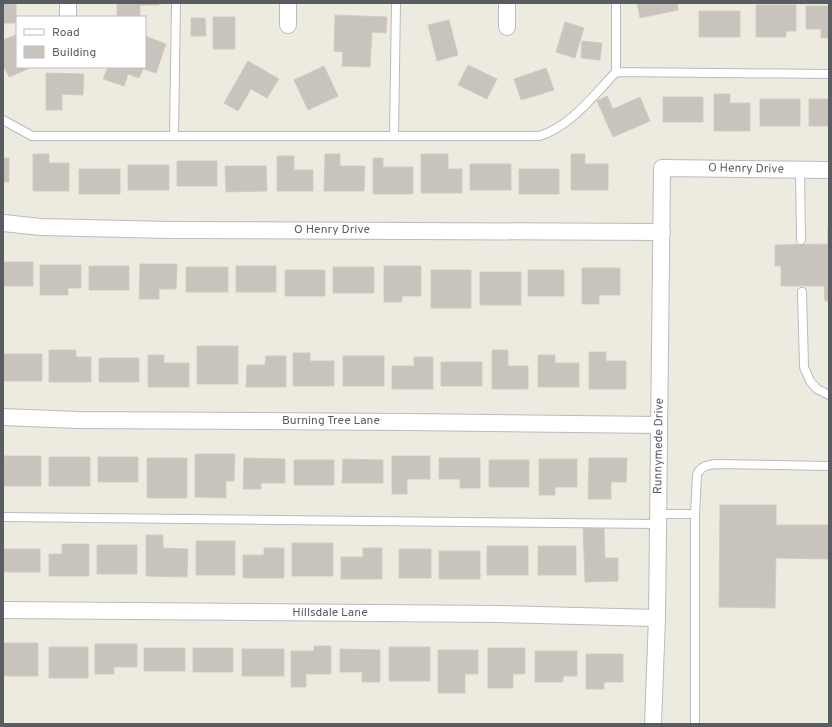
<svg xmlns="http://www.w3.org/2000/svg" width="832" height="727" font-family="Overpass,sans-serif">
<style>
.building{fill:#c8c4bd;stroke:#d2ccbe}
.lines{fill:none;stroke-linecap:round;stroke-linejoin:round}
.service-casing{stroke:#b8bbc0;stroke-width:10}
.minor-casing{stroke:#b8bbc0;stroke-width:18}
.service{stroke:#fff;stroke-width:8}
.minor{stroke:#fff;stroke-width:16}
.labels{text-anchor:middle;dominant-baseline:central;stroke-width:3;stroke-linejoin:round;paint-order:stroke}
.street-label{font-size:12px;fill:#595d62;stroke:#fff}
</style>
<rect width="100%" height="100%" fill="#edebe0"/>
<!-- building -->
<path class="building" d="M3 3H16V23H3Z
M117 3H159V5H140V17H117Z
M637 3H677L678 10 640 18Z
M756 5H796V31H786V37H756Z
M806 6H829V38H821V29H806Z
M699 11H740V37H699Z
M335 15 387 17 386 33 372 32 370 67 342 66 343 52 334 51Z
M213 17H235V49H213Z
M191 18H205L206 36H191Z
M449 20 458 55 437 61 428 25Z
M565 22 584 28 575 58 556 52Z
M16 35 17 38V67L30 68 9 77 3 65V40Z
M145 36 166 44 156 73 143 69 139 78 128 74 124 86 103 79 108 67H145Z
M582 41 602 43 600 60 581 58Z
M248 61 279 79 267 98 251 89 238 111 224 103Z
M468 65 497 79 487 99 458 85Z
M324 66 338 96 308 110 294 80Z
M546 68 554 90 521 100 514 79Z
M46 73 84 74 83 95 62 94V110H46Z
M714 94H730V103H750V131H714Z
M607 96 613 109 640 97 650 121 613 137 597 101Z
M663 97H703V122H663Z
M760 99H800V126H760Z
M809 99H829V126H809Z
M33 154H49V163H69V191H33Z
M325 154H340V166H365L364 191H324Z
M421 154H448V169H462V193H421Z
M571 154H585V164H608V190H571Z
M277 156H294V170H313V191H277Z
M3 158H9V182H3Z
M373 158H383V167H413V194H373Z
M177 161H217V186H177Z
M470 164H511V190H470Z
M128 165H169V190H128Z
M225 166H266L267 191 226 192Z
M79 169H120V194H79Z
M519 169H559V194H519Z
M828 229H829V301H825L824 286H781V266H775V245L828 244Z
M3 262H33V286H3Z
M140 264H177L176 289H159V299H139Z
M40 265H81V288H68V295H40Z
M89 266H129V290H89Z
M236 266H276V292H236Z
M384 266H421V296H402V302H384Z
M186 267H228V292H186Z
M333 267H374V293H333Z
M582 268H620V295H599V304H582Z
M285 270H325V296H285Z
M431 270H471V308H431Z
M528 270H564V296H528Z
M480 272H521V305H480Z
M197 346H238V384H197Z
M49 350H76V357H91V382H49Z
M492 350H508V366H528V389H492Z
M589 352H606V361H626V389H589Z
M293 353H310V361H334V386H293Z
M3 354H42V381H3Z
M148 355H164V363H189V387H148Z
M538 355H555V363H579V387H538Z
M266 356H286V387H246L247 365H265Z
M343 356H384V386H343Z
M414 357H433V389H392V366H414Z
M99 358H139V382H99Z
M441 362H482V386H441Z
M195 454H235L234 481H226V498L195 497Z
M3 456H41V486H3Z
M392 456H430V479H407V494H392Z
M49 457H90V486H49Z
M98 457H138V482H98Z
M147 458H187V498H147Z
M244 458 285 459V483H261V489H243Z
M439 458H480V488H460V479H439Z
M589 458H627L626 482H611V499H588Z
M343 459 383 460V483H342Z
M539 459H577V487H555V495H539Z
M294 460H334V485H294Z
M489 460H529V487H489Z
M720 505H776V525H829V559L776 558 775 608 719 607Z
M604 526 605 558H618V581L585 582 583 527Z
M146 535H163V548L188 549 187 577 146 576Z
M196 541H235V575H196Z
M292 543H333V576H292Z
M62 544H89V576H49V554H62Z
M97 545H137V574H97Z
M487 546H528V575H487Z
M538 546H576V575H538Z
M264 548H284V578H243V555H264Z
M363 548H382V579H341V557H363Z
M3 549H40V572H3Z
M399 549H431V578H399Z
M439 551H480V579H439Z
M3 643H38V676H3Z
M95 644H137V667H114V674H95Z
M314 646H331V674H306V687H291V651H314Z
M49 647H88V678H49Z
M389 647H430V681H389Z
M144 648H185V671H144Z
M193 648H233V672H193Z
M488 648H525V674H513V688H488Z
M242 649H284V676H242Z
M340 649 380 650V682H362V672H340Z
M438 650H478V674H465V693H438Z
M535 651H577V676H563V682H535Z
M586 654H623V682H604V689H586Z"/>
<g class="lines">
<defs>
<path id="service" d="M616 72 829 74
M3 120 32 136H539C569 128 595 94 616 72V3
M174 135 176 3
M394 136 396 3
M800 170 801 240
M802 292 804 367 810 381 817 389 829 395
M658 514H695
M3 517 658 524
M695 724V514L697 475C700 466 708 465 716 464L829 466"/>
<path id="minor" d="M68 17V3
M288 25V3
M507 27V3
M3 223 41 227 170 230 662 232
M3 417 77 420 408 422 659 425
M3 610 498 614 657 618
M653 724 657 618 662 168 829 170"/>
</defs>
<!-- service casing -->
<use href="#service" class="service-casing"/>
<!-- minor casing -->
<use href="#minor" class="minor-casing"/>
<!-- service -->
<use href="#service" class="service"/>
<!-- minor -->
<use href="#minor" class="minor"/>
</g>
<g class="labels">
<!-- street labels -->
<g class="street-label">
<text transform="translate(746 169) rotate(1)">O Henry Drive</text>
<text x="332" y="230">O Henry Drive</text>
<text x="331" y="421">Burning Tree Lane</text>
<text transform="translate(659 446) rotate(-89)">Runnymede Drive</text>
<text x="330" y="613">Hillsdale Lane</text>
</g>
</g>
<!-- border -->
<rect width="832" height="727" fill="none" stroke="#595d62" stroke-width="8"/>
<!-- legend -->
<rect x="16" y="16" width="130" height="52" fill="#ffffff" stroke="#bdbec0"/>
<rect x="24" y="29" width="20" height="6" fill="#ffffff" stroke="#bdbec0"/>
<text x="52" y="36" font-size="12" fill="#595d62">Road</text>
<rect x="24" y="46" width="20" height="12" fill="#c8c4bd" stroke="#bdbec0"/>
<text x="52" y="56" font-size="12" fill="#595d62">Building</text>
</svg>
